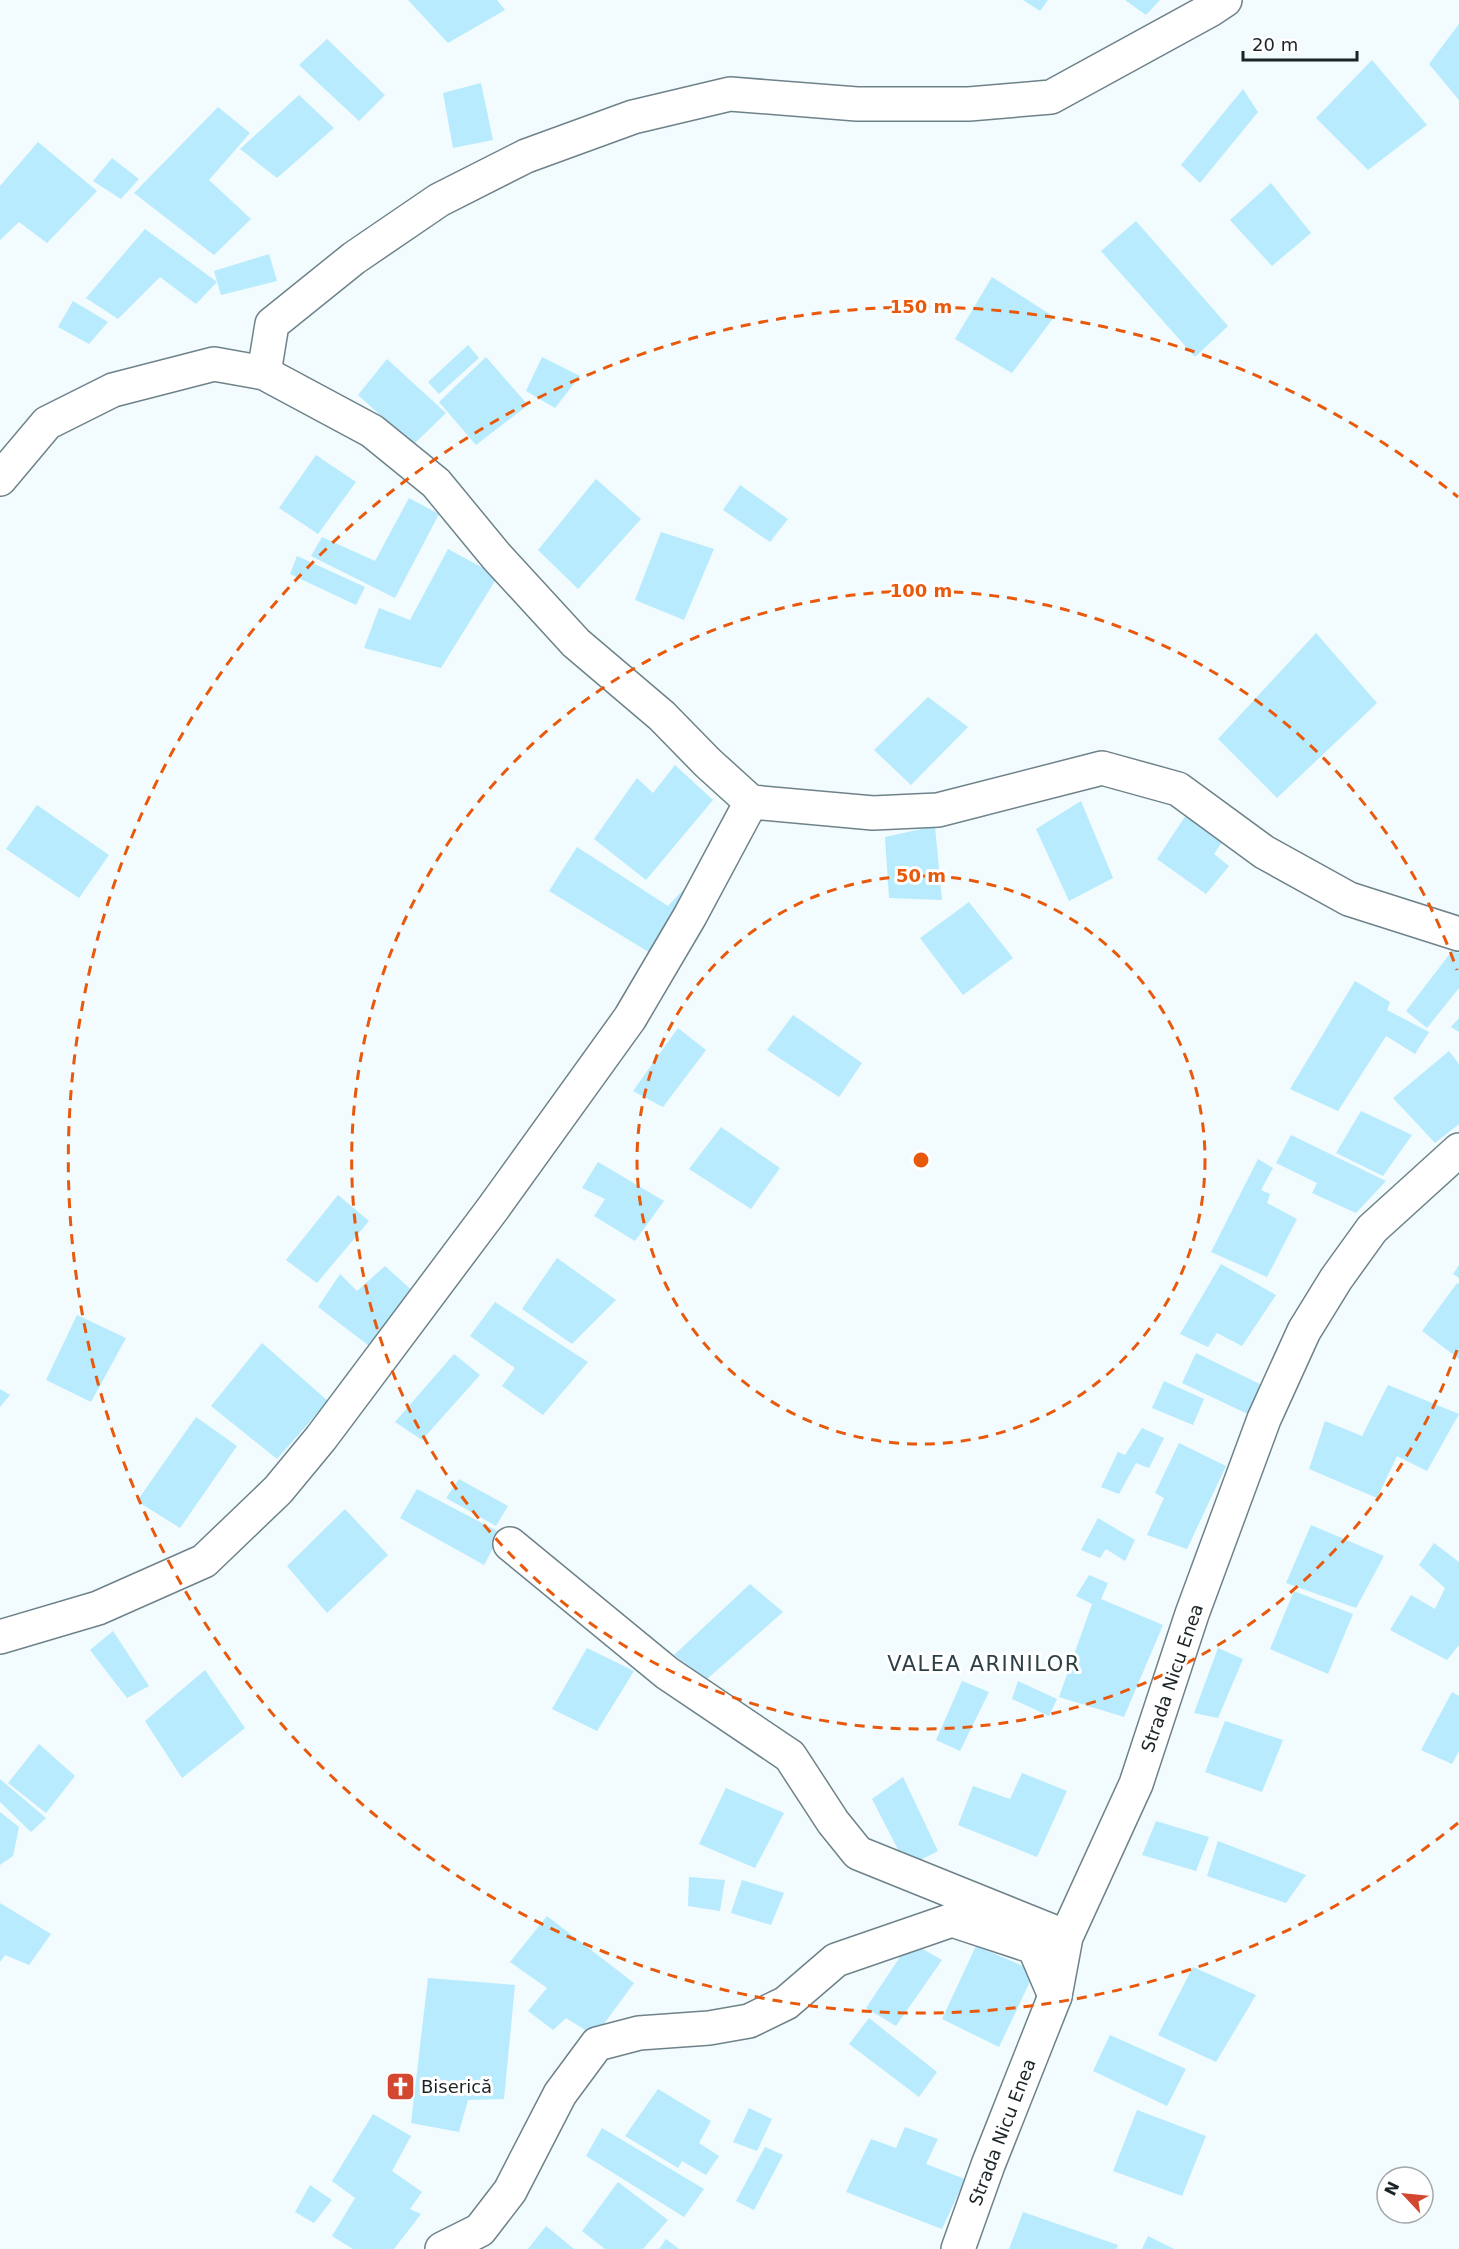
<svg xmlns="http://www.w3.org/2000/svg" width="1459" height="2249" font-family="'DejaVu Sans',sans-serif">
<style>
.building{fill:#b8ebfd}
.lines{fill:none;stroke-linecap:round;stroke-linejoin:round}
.minor-casing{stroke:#6e8289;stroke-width:36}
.tertiary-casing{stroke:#6e8289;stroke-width:36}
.minor{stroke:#fff;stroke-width:33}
.tertiary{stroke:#fff;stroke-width:33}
.ring{fill:none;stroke:#e8590c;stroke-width:3;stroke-dasharray:10 8}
.labels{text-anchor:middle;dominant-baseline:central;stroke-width:6;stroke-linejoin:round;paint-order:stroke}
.street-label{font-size:18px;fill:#1a2326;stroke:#fff}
.poi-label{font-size:18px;fill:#1a2326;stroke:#fff;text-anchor:start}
.quarter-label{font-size:21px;letter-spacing:1.5px;fill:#2d4046;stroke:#fff}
.centre{fill:#e8590c;stroke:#fff;stroke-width:3}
.ring-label{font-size:18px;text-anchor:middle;font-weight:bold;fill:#e8590c;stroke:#fff;stroke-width:6;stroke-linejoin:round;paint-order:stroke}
</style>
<rect width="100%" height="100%" fill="#f2fbfe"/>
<!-- building -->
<path class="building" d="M408 0H497L505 10 448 43Z
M1023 0H1048L1040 11Z
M1125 0H1160L1146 15Z
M1459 24V100L1429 64Z
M327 39 385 95 359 121 299 65Z
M1372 60 1427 125 1368 170 1316 118Z
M481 83 493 140 453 148 443 93Z
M1243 89 1258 112 1200 183 1181 165Z
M299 95 334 128 277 178 240 149Z
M218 107 250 133 209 180 251 219 214 255 134 193Z
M38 142 97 191 47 243 19 222 0 240V186Z
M112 158 139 179 121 199 93 181Z
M1271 183 1311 233 1272 266 1230 220Z
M1136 221 1228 326 1195 357 1101 251Z
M145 229 217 282 196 304 160 277 118 319 86 298Z
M269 254 277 281 221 295 214 271Z
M992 277 1054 317 1012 373 955 339Z
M73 301 108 322 89 344 58 327Z
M468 345 479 358 439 394 428 382Z
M486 357 528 405 476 445 439 402Z
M542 357 580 376 555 408 526 391Z
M387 359 446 413 413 445 358 395Z
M316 455 356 482 318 534 279 508Z
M596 479 641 519 578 589 538 550Z
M740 485 788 519 770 542 723 510Z
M409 498 439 514 395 598 311 556 322 537 375 561Z
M661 532 714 549 684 620 635 600Z
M448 549 498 576 441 668 364 648 379 608 410 620Z
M297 556 365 587 356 605 290 574Z
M1316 633 1377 703 1277 798 1218 739Z
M928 697 968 727 911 785 874 750Z
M675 765 713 800 646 880 594 839 637 778 653 793Z
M1081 801 1113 878 1069 901 1036 829Z
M37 805 109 855 79 898 6 849Z
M1188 812 1224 839 1214 854 1229 866 1206 894 1157 859Z
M935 826 942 900 889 898 885 837Z
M577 847 668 906 684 889 694 897 655 956 549 891Z
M969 902 1013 958 963 995 920 938Z
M1452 951 1459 953V988L1427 1028 1406 1011Z
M1355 981 1390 1002 1387 1010 1429 1032 1415 1054 1386 1036 1338 1111 1290 1089Z
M793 1015 862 1063 839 1097 767 1050Z
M1459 1018V1032L1451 1027Z
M678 1028 706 1050 663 1107 633 1091Z
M1449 1051 1459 1064V1124L1435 1143 1393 1098Z
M1361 1111 1412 1135 1383 1176 1336 1153Z
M721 1127 780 1168 751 1209 689 1169Z
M1291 1135 1386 1181 1356 1213 1312 1193 1317 1183 1276 1163Z
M1258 1159 1273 1168 1261 1190 1270 1194 1267 1203 1297 1219 1267 1277 1211 1252Z
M598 1162 664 1201 635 1241 594 1216 605 1199 582 1188Z
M338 1195 369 1221 317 1283 286 1260Z
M557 1258 616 1300 572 1344 522 1309Z
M1221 1264 1276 1295 1242 1346 1217 1333 1208 1347 1180 1334Z
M1459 1265V1278L1453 1274Z
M385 1266 416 1294 372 1348 318 1307 340 1274 357 1291Z
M1457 1283 1459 1284V1359L1422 1331Z
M495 1302 588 1362 543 1415 502 1386 515 1368 470 1336Z
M77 1315 126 1338 91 1402 46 1380Z
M262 1343 328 1401 277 1459 211 1406Z
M1196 1353 1266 1387 1252 1416 1182 1383Z
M454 1354 480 1375 422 1440 395 1422Z
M1164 1381 1204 1399 1193 1425 1152 1408Z
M1388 1385 1459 1414 1427 1471 1397 1456 1377 1498 1309 1469 1325 1421 1362 1436Z
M0 1389 10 1395 0 1407Z
M196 1417 237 1446 180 1528 137 1501Z
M1142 1428 1164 1438 1149 1468 1136 1463 1119 1494 1101 1487 1118 1452 1125 1455Z
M1179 1443 1226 1466 1187 1549 1147 1535 1164 1498 1155 1493Z
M459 1479 508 1506 496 1526 446 1498Z
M417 1489 501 1533 484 1565 400 1518Z
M345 1509 388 1555 327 1613 287 1566Z
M1098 1518 1135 1540 1125 1561 1106 1549 1100 1558 1081 1550Z
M1311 1525 1384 1556 1356 1608 1286 1583Z
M1434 1543 1459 1562V1645L1447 1660 1390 1630 1411 1595 1435 1609 1445 1588 1419 1565Z
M1089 1575 1108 1583 1101 1599 1163 1625 1124 1717 1059 1697 1092 1604 1076 1596Z
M750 1584 783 1612 707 1679 674 1655Z
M1294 1591 1353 1614 1328 1674 1270 1649Z
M113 1631 149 1686 127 1698 90 1650Z
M587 1648 634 1671 597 1731 552 1709Z
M1218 1648 1243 1659 1218 1718 1194 1713Z
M205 1670 245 1728 182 1778 145 1721Z
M962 1681 989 1692 960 1751 936 1740Z
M1018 1681 1057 1699 1049 1716 1012 1699Z
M1452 1692 1459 1696V1751L1452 1764 1421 1750Z
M1225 1721 1283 1740 1262 1792 1205 1772Z
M39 1744 75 1776 46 1813 8 1783Z
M1022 1773 1067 1791 1037 1857 958 1825 973 1786 1010 1799Z
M903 1777 938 1851 907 1867 872 1799Z
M0 1779 46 1818 31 1832 0 1802Z
M726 1788 784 1813 755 1868 699 1844Z
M0 1812 19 1827 13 1856 0 1865Z
M1156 1821 1209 1837 1196 1871 1142 1855Z
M1218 1841 1306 1875 1286 1903 1207 1876Z
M689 1877 725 1880 720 1911 688 1906Z
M742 1880 784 1893 771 1925 731 1913Z
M0 1903 51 1934 29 1965 5 1955 0 1962Z
M547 1916 634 1983 595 2036 566 2018 553 2030 528 2011 547 1988 510 1962Z
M910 1942 942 1960 896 2026 866 2008Z
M976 1946 1035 1971 999 2047 942 2019Z
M1193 1967 1256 1995 1216 2062 1158 2035Z
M428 1978 515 1985 504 2099 468 2100 459 2132 411 2123Z
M869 2018 937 2072 919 2097 849 2044Z
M1110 2035 1186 2069 1167 2106 1093 2071Z
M658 2089 711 2121 699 2143 719 2156 706 2175 682 2161 678 2168 625 2136Z
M749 2108 772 2119 757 2151 733 2142Z
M1137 2110 1206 2136 1182 2196 1113 2171Z
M373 2114 411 2136 392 2171 422 2192 410 2209 421 2214 394 2249H353L332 2236 355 2198 332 2181Z
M905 2127 938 2139 926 2164 965 2179 942 2229 846 2192 871 2139 896 2148Z
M602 2128 704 2189 684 2217 586 2156Z
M765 2147 783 2155 754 2210 736 2201Z
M618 2182 668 2220 643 2249H605L582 2231Z
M310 2185 332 2200 314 2223 295 2212Z
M1023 2212 1118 2245 1116 2249H1009Z
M546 2226 574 2249H528Z
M1148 2236 1174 2249H1142Z
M666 2239 679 2249H659Z"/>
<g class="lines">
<defs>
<path id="minor" d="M0 479 47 423 113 390 214 364 264 373
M751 802 708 763 662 716 576 643 497 557 436 483 372 431 264 373 272 324 354 258 439 200 526 156 633 117 730 94 857 104H969L1051 97 1210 10 1225 0
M510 1544 667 1673 790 1756 833 1822 858 1853 1059 1934
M0 1637 98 1608 204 1561 278 1490 321 1438 494 1207 630 1018 690 916 751 802 873 813 938 810 1102 768 1178 789 1264 852 1349 899 1459 934
M442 2249 480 2230 510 2191 560 2094 597 2044 639 2033 709 2028 749 2021 786 2003 836 1960 952 1920 1034 1947 1055 1996"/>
<path id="tertiary" d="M958 2249 988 2165 1055 1996 1066 1937 1136 1784 1192 1614 1264 1419 1304 1331 1336 1279 1372 1229 1459 1150"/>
</defs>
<!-- minor casing -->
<use href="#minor" class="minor-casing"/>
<!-- tertiary casing -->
<use href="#tertiary" class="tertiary-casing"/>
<!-- minor -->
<use href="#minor" class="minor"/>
<!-- tertiary -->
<use href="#tertiary" class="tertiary"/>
</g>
<!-- distance rings -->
<g class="ring">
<circle cx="921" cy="1160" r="284"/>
<path d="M1457 1350A569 569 0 1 1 1457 970"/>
<path d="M1458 1823A853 853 0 1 1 1458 497"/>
</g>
<!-- icons -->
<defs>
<symbol id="church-square" viewBox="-11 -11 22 22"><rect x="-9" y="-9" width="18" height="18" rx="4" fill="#d34731" stroke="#fff"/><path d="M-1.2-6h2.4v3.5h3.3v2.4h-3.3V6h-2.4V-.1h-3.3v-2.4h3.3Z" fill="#fff"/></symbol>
</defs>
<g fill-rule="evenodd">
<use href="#church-square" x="384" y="2070" width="33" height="33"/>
</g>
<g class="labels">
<!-- street labels -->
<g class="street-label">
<text transform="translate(1172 1678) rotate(-71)">Strada Nicu Enea</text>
<text transform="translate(1002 2132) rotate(-69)">Strada Nicu Enea</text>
</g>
<!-- poi labels -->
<g class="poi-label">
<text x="421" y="2086">Biserică</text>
</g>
<!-- quarter labels -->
<g class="quarter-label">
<text x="984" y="1664">VALEA ARINILOR</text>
</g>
</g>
<circle cx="921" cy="1160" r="9" class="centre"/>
<g class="ring-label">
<text x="921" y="313">150 m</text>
<text x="921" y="597">100 m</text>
<text x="921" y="882">50 m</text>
</g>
<!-- north arrow -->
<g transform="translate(1405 2195) rotate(296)"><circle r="28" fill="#ffffff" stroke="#a3a7a8" stroke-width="1.5"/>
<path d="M0-4.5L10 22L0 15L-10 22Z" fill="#d34731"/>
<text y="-9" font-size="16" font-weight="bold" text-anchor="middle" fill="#1a2326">N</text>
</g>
<!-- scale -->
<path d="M1243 51v9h114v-9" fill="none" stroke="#1a2326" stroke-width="3"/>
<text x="1252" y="51" font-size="18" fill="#1a2326" stroke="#ffffff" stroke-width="4.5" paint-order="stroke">20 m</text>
</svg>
